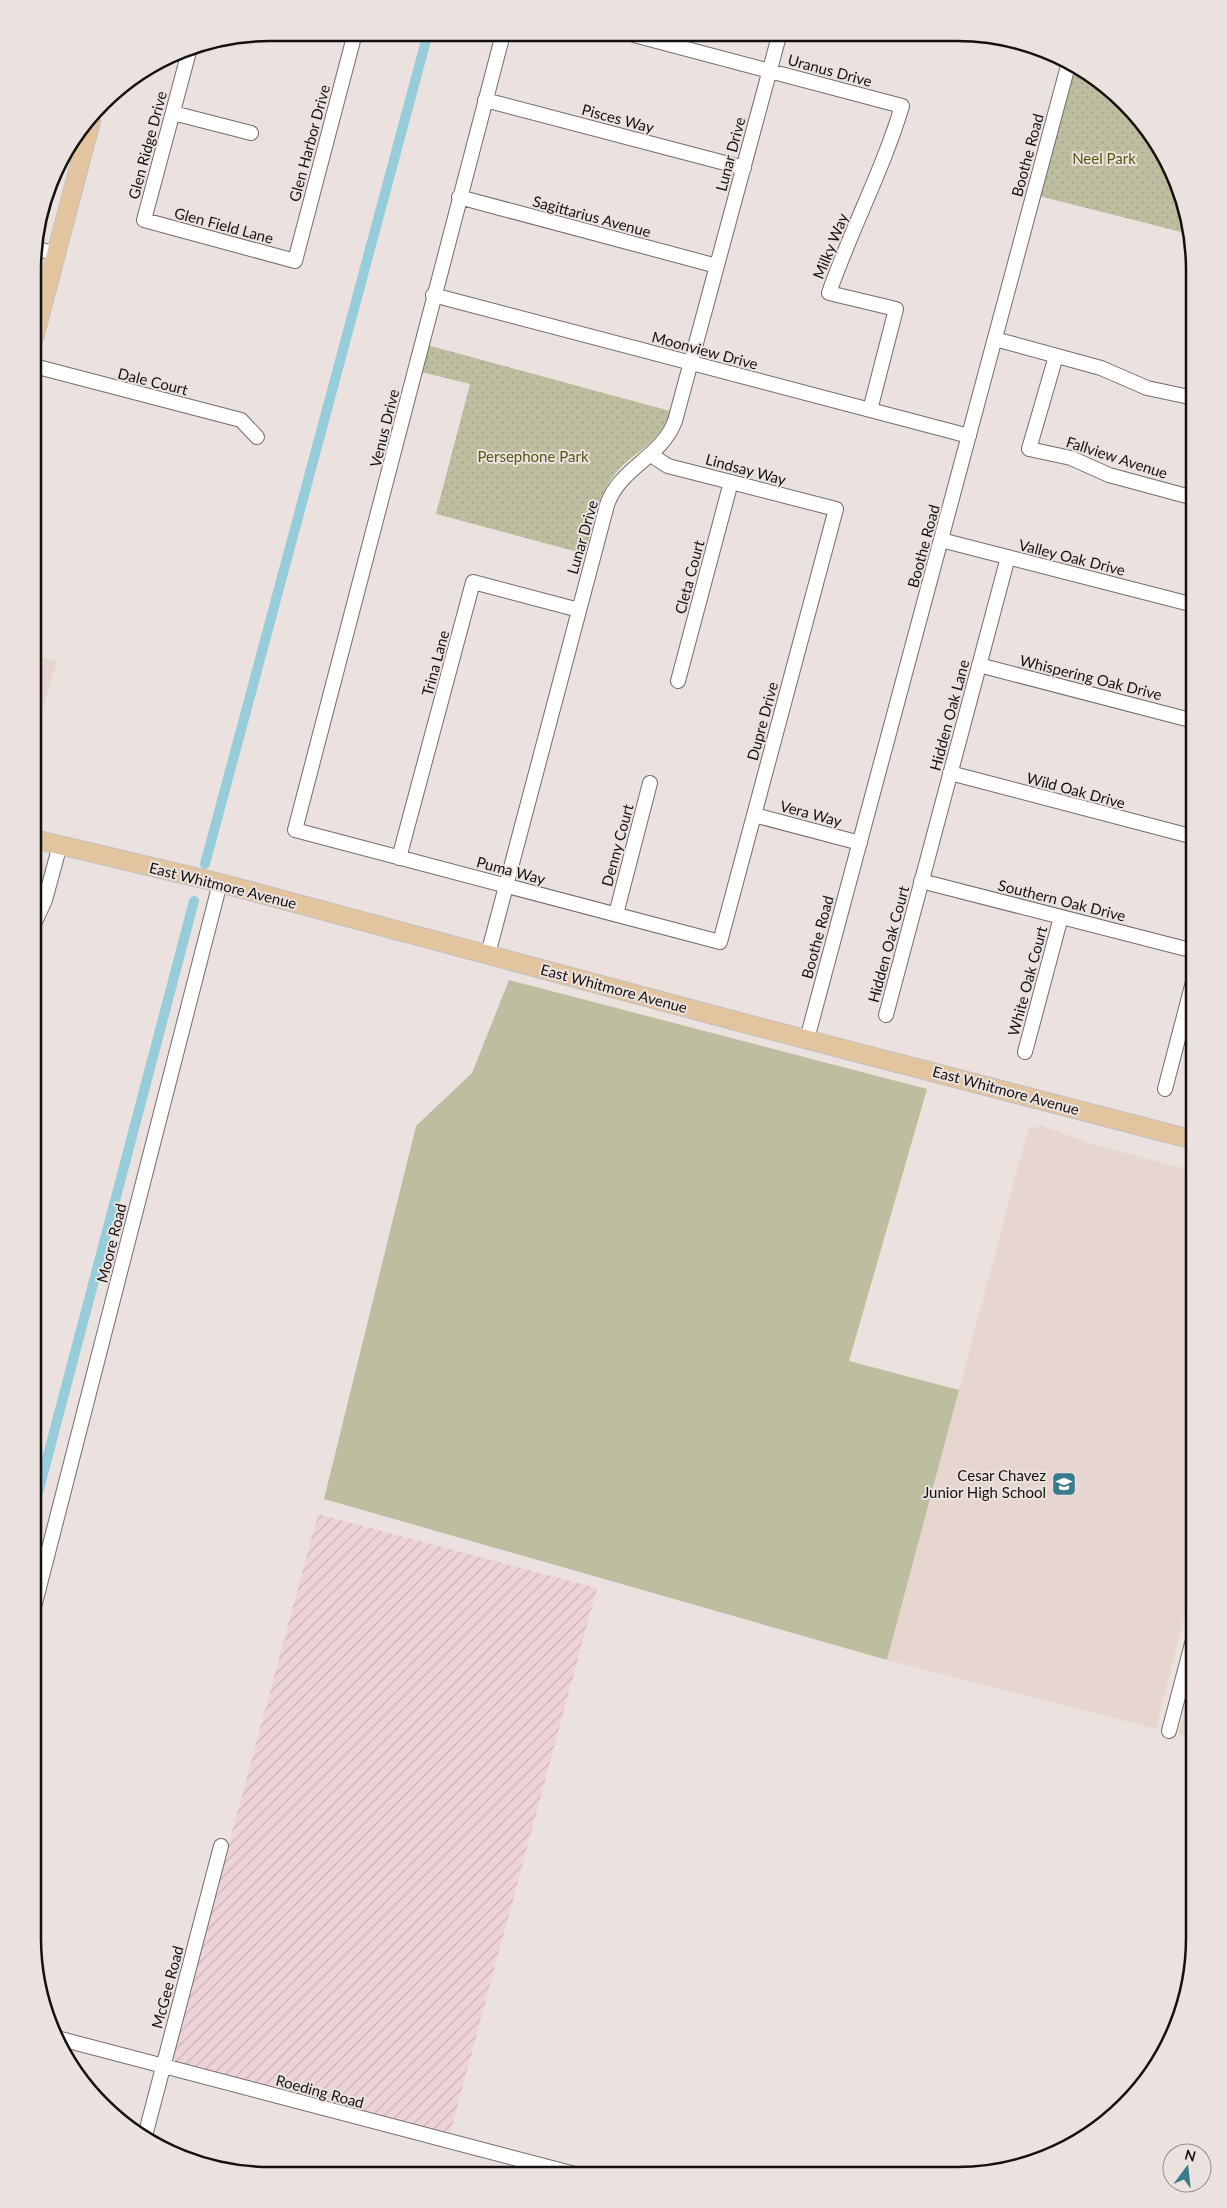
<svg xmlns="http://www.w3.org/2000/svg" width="1227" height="2208" font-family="Lato,sans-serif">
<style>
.built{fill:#e6d6cf}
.industrial{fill:url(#industrial-furrows)}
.grass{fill:#bdbea0}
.park{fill:url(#park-dots)}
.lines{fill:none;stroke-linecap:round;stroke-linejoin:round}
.canal{stroke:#97cddb;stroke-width:10}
.minor-casing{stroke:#736c68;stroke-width:16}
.major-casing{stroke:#c2c1c1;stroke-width:20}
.minor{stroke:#fff;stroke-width:14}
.major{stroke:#e2c49e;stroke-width:18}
.labels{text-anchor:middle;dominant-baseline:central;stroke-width:4;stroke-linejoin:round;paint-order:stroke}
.street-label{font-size:15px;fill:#141210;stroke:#ebe2df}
.park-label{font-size:15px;fill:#575810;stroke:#ebe2df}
.poi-label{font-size:15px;fill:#141210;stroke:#ebe2df;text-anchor:end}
.rim{fill:none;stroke:#141210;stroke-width:2.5}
</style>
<defs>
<pattern id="industrial-furrows" width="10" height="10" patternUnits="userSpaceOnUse" patternTransform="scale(1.25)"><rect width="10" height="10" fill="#edd3d8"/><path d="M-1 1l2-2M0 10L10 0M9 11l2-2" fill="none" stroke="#cab4b8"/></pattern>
<pattern id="park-dots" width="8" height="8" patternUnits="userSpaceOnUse" patternTransform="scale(1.25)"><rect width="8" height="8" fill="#bdbea0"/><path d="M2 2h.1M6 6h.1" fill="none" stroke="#a2a289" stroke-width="1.8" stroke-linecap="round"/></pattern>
</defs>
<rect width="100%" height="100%" fill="#ebe2df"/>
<!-- built -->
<path class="built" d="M34 655 57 661 34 740Z
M34 857 40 859 47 869 34 904Z
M1039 1125 1099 1146 1194 1171V1578L1156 1729 887 1660 1029 1126 1038 1128Z
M1194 1676V1738L1178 1734Z"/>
<!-- industrial -->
<path class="industrial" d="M318 1514 597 1588 448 2141 162 2066 228 1847Z"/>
<!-- grass -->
<path class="grass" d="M509 980 927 1089 849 1361 959 1390 887 1660 324 1499 416 1126 472 1073Z"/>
<!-- park -->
<path class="park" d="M1074 65 1113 91 1154 138 1182 193 1189 234 1039 196Z
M427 345 670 411C660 446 635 449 615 474 597 497 592 526 585 554L436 514 470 384 421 372Z"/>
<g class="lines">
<!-- canal -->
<path class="canal" d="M205 864 428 33
M33 1512 194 901"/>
<defs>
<path id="minor" d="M503 34 295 830 720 942 836 509 668 466 651 455
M634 35 902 106C883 170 851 229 829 293L896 309 870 410
M190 48 144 220 295 261 355 33
M485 100 744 168
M173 113 251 133
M459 197 717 266
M34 248 57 254
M433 295 969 436
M995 339 1101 368 1147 388 1194 398
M1056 356 1029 449 1071 458 1109 475 1194 498
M34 366 241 420 257 437
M941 540 1194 605
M979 665 1194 721
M678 681 731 482
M950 773 1194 837
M754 815 860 843
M399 858 473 582 579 610
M921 881 1194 951
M616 914 650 783
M34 924 45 900 60 845
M488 954 607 505C620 467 661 458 675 421L779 36
M886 1015 1008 557
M807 1039 1069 62
M1025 1052 1061 917
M1165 1089 1194 978
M33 1611 220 883
M1169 1731 1194 1636
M57 2038 575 2174
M145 2136 221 1846"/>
<path id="major" d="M34 338 91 121
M34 839 220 883 747 1024 1194 1140"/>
</defs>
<!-- minor casing -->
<use href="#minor" class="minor-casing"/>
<!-- major casing -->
<use href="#major" class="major-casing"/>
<!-- minor -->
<use href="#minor" class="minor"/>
<!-- major -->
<use href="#major" class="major"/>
</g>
<!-- icons -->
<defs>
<symbol id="school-square" viewBox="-11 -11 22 22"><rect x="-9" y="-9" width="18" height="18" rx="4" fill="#387b8c" stroke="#ebe2df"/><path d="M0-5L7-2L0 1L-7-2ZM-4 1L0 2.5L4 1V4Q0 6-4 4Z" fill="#fff"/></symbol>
</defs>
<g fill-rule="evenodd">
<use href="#school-square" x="1050" y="1470" width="28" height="28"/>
</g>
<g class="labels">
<!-- street labels -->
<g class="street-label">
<text transform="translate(830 70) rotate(15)">Uranus Drive</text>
<text transform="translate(618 118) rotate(15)">Pisces Way</text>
<text transform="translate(309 143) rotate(-75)">Glen Harbor Drive</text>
<text transform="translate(147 145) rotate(-75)">Glen Ridge Drive</text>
<text transform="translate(730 154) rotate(-75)">Lunar Drive</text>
<text transform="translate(1027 155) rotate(-75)">Boothe Road</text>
<text transform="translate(592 216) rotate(15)">Sagittarius Avenue</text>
<text transform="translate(224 225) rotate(15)">Glen Field Lane</text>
<text transform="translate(830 246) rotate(-68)">Milky Way</text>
<text transform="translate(705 350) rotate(15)">Moonview Drive</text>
<text transform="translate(153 381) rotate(14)">Dale Court</text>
<text transform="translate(384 428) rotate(-76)">Venus Drive</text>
<text transform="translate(1117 457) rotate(18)">Fallview Avenue</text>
<text transform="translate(746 469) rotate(15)">Lindsay Way</text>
<text transform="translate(582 537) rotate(-74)">Lunar Drive</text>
<text transform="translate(923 546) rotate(-75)">Boothe Road</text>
<text transform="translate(1072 557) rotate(14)">Valley Oak Drive</text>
<text transform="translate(689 577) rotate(-75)">Cleta Court</text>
<text transform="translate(435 663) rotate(-75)">Trina Lane</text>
<text transform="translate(1091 677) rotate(14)">Whispering Oak Drive</text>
<text transform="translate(949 715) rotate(-75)">Hidden Oak Lane</text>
<text transform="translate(762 721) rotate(-75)">Dupre Drive</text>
<text transform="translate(1076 790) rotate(15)">Wild Oak Drive</text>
<text transform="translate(811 813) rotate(15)">Vera Way</text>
<text transform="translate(617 845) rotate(-75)">Denny Court</text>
<text transform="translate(511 870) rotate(15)">Puma Way</text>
<text transform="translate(223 885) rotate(14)">East Whitmore Avenue</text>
<text transform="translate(1062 900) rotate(14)">Southern Oak Drive</text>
<text transform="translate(817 937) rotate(-75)">Boothe Road</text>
<text transform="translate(888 944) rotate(-75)">Hidden Oak Court</text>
<text transform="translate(1027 981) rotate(-75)">White Oak Court</text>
<text transform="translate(614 988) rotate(15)">East Whitmore Avenue</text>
<text transform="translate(1006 1090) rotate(15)">East Whitmore Avenue</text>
<text transform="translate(111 1243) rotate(-76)">Moore Road</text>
<text transform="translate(167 1987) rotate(-75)">McGee Road</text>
<text transform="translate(320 2091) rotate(15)">Roeding Road</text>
</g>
<!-- park labels -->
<g class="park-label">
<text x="1104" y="158">Neel Park</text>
<text x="533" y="456">Persephone Park</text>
</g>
<!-- poi labels -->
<g class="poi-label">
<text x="1046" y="1475">Cesar Chavez<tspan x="1046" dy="17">Junior High School</tspan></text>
</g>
</g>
<!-- crop -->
<path d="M0 0H1227V2208H0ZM270 41H957A229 229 0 0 1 1186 270V1938A229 229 0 0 1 957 2167H270A229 229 0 0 1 41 1938V270A229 229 0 0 1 270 41Z" fill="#ebe2df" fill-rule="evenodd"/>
<path class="rim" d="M270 41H957A229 229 0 0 1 1186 270V1938A229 229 0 0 1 957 2167H270A229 229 0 0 1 41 1938V270A229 229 0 0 1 270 41Z"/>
<!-- north arrow -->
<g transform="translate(1187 2168) rotate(15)"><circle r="24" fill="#ebe2df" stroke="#958f8c"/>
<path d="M0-4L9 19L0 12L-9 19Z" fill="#387b8c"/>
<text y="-8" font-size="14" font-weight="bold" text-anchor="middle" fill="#141210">N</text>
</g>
</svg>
